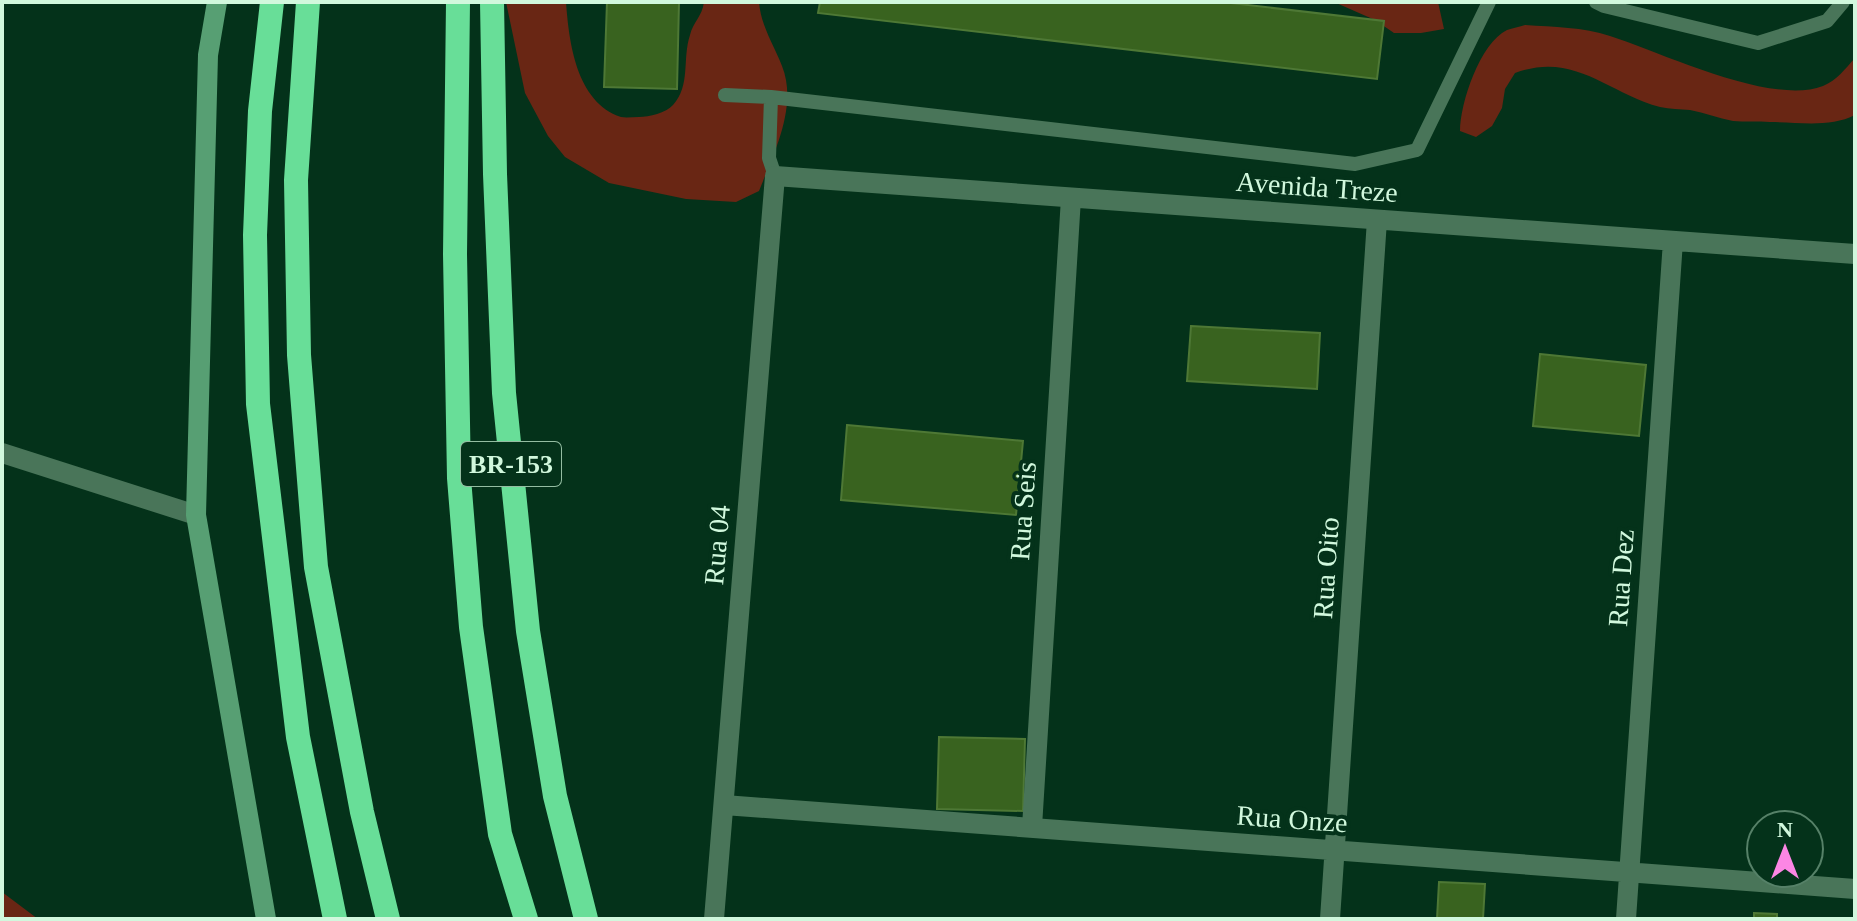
<svg xmlns="http://www.w3.org/2000/svg" width="1857" height="921" font-family="'Times New Roman',serif">
<style>
.green{fill:#692614}
.building{fill:#39631f;stroke:#4e7835;stroke-width:2}
.lines{fill:none;stroke-linecap:round;stroke-linejoin:round}
.lane{stroke:#497559;stroke-width:14}
.street{stroke:#497559;stroke-width:20}
.secondary{stroke:#579f73;stroke-width:20}
.highway{stroke:#68de98;stroke-width:24}
.labels{text-anchor:middle;dominant-baseline:central;stroke-width:8;stroke-linejoin:round;paint-order:stroke}
.shield{fill:#04321a;stroke:#94bda2;stroke-width:2}
.shield-label{font-size:26px;font-weight:bold;fill:#d1f8dd}
.street-label{font-size:28px;fill:#d1f8dd;stroke:#04321a}
</style>
<rect width="100%" height="100%" fill="#04321a"/>
<!-- green -->
<path class="green" d="M506 2H566C569 42 576 102 621 117 626 118 633 117 639 117 649 117 666 113 673 105 691 85 682 59 690 35 693 22 702 17 704 2H759C761 26 773 43 782 66 798 106 774 153 759 191L736 202 686 199 609 183 565 157 548 136 525 93Z
M1334 2H1438L1444 29 1421 33H1394L1375 20Z
M1525 25C1554 27 1583 27 1610 36 1663 53 1771 106 1823 86 1837 80 1845 69 1855 58V115C1830 128 1797 122 1770 122 1758 121 1744 122 1733 121 1718 118 1705 113 1690 110 1680 109 1670 109 1660 107 1606 92 1574 51 1515 73L1505 89 1502 108 1492 126 1476 137 1460 131C1460 103 1480 43 1507 30 1512 28 1520 27 1525 25Z
M2 892 38 919H2Z"/>
<!-- building -->
<path class="building" d="M607 2H679L677 89 604 87Z
M820 2H1222L1384 21 1377 79 818 13Z
M1191 326 1320 333 1317 389 1187 381Z
M1540 354 1646 365 1639 436 1533 426Z
M847 425 1023 441 1016 515 841 500Z
M939 737 1025 739 1023 811 937 809Z
M1439 882 1485 884 1483 919H1437Z
M1754 913 1777 914V919H1754Z"/>
<g class="lines">
<!-- lane -->
<path class="lane" d="M1596 2 1604 6 1758 43 1827 21 1843 2
M725 95 771 97 1355 164 1417 150 1489 2
M771 97 769 158 775 176"/>
<!-- street -->
<path class="street" d="M2 453 196 515
M724 805 1855 889
M1032 827 1071 198
M714 919 775 176 1855 254
M1330 919 1377 220
M1626 919 1673 241"/>
<!-- secondary -->
<path class="secondary" d="M217 2 208 55 196 515 266 919"/>
<!-- highway -->
<path class="highway" d="M272 2 260 111 255 235 258 404 298 737 335 919
M308 2 296 180 299 355 316 567 362 812 388 919
M458 2 455 254 459 478 471 627 500 834 526 919
M492 2 495 174 504 393 528 631 555 796 586 919"/>
</g>
<g class="labels">
<!-- shield labels -->
<rect class="shield" x="461" y="442" width="100" height="44" rx="6"/>
<g class="shield-label">
<text x="511" y="464">BR-153</text>
</g>
<!-- street labels -->
<g class="street-label">
<text transform="translate(1317 187) rotate(4)">Avenida Treze</text>
<text transform="translate(1023 511) rotate(-86)">Rua Seis</text>
<text transform="translate(717 545) rotate(-85)">Rua 04</text>
<text transform="translate(1326 568) rotate(-86)">Rua Oito</text>
<text transform="translate(1621 578) rotate(-86)">Rua Dez</text>
<text transform="translate(1292 819) rotate(4)">Rua Onze</text>
</g>
</g>
<!-- border -->
<rect width="1857" height="921" fill="none" stroke="#d1f8dd" stroke-width="8"/>
<!-- north arrow -->
<g transform="translate(1785 849)"><circle r="38" fill="#04321a" stroke="#568168" stroke-width="2"/>
<path d="M0-6L14 30L0 20L-14 30Z" fill="#fc86e4"/>
<text y="-12" font-size="22" font-weight="bold" text-anchor="middle" fill="#d1f8dd">N</text>
</g>
</svg>
